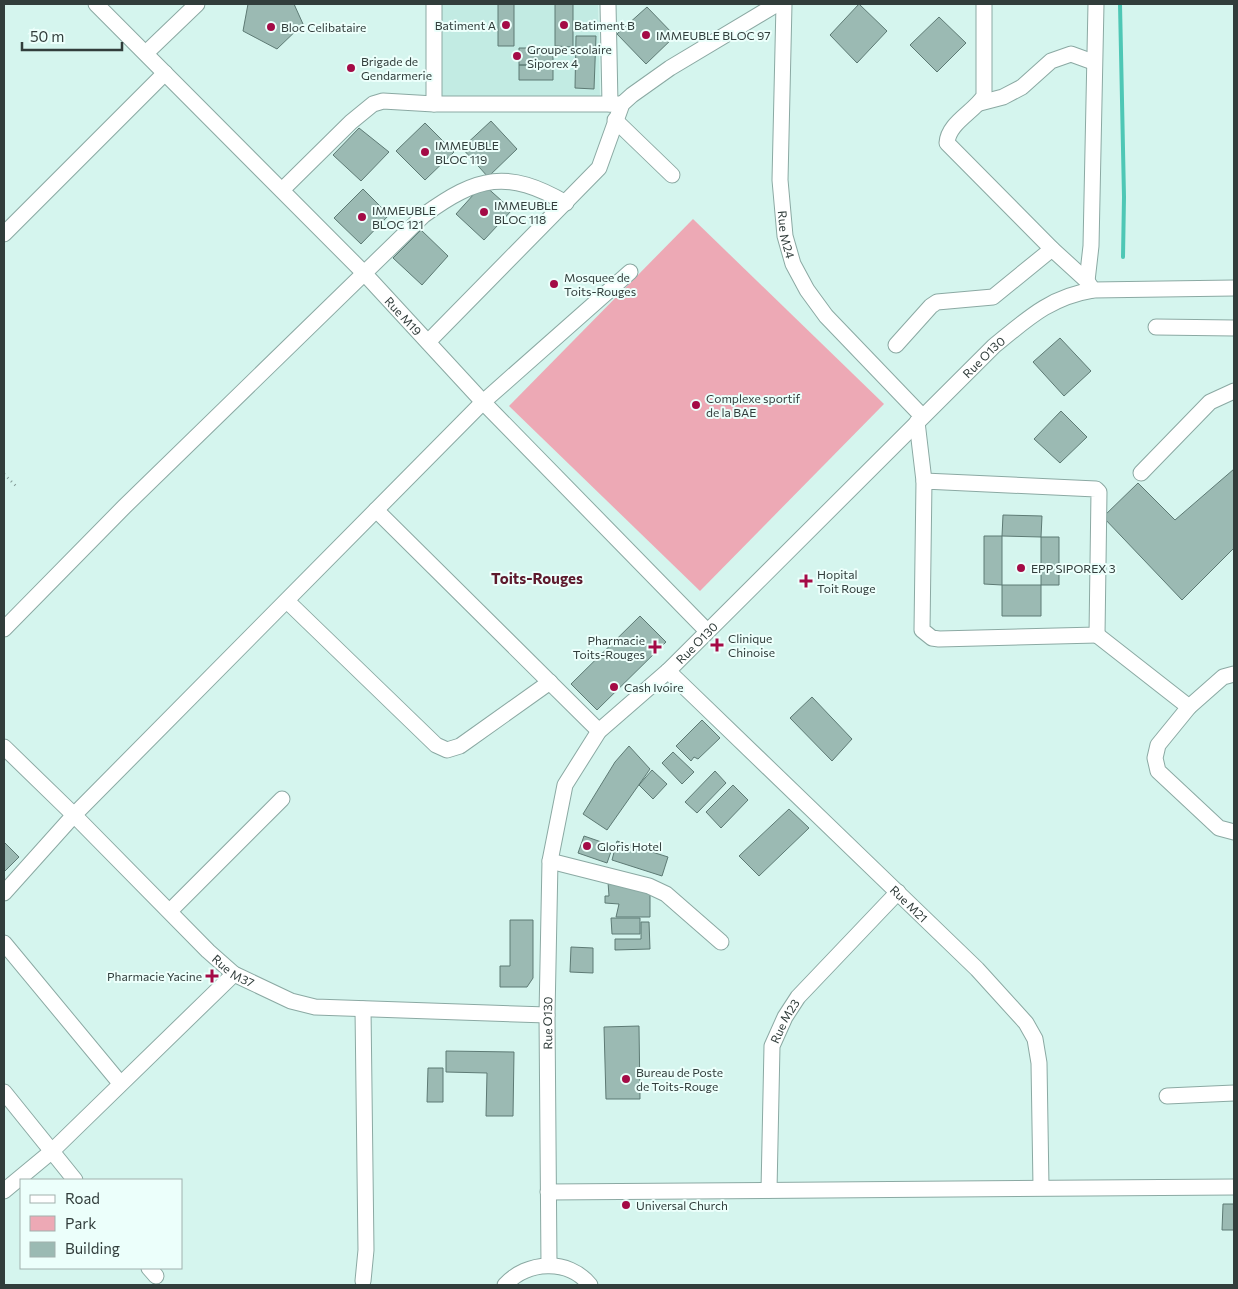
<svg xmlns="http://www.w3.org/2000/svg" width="1238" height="1289" font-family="Commissioner,sans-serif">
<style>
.built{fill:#c2ebe3}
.green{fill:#eda9b5}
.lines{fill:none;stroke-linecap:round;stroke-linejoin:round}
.stream{stroke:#4ec7b5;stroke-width:4}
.building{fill:#9bbab3;stroke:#5d7a74}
.minor-casing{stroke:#8ba9a3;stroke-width:17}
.path{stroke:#859b97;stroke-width:2.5;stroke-dasharray:1 4;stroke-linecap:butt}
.minor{stroke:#fff;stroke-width:15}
.poi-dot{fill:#a40b46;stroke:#ecfffb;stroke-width:2}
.labels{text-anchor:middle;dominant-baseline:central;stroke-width:4;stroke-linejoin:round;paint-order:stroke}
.poi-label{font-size:12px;fill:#313d3b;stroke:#ecfffb;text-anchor:start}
.street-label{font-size:12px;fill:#313d3b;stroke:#ecfffb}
.quarter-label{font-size:15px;font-weight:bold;fill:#5d192c;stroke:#ecfffb}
</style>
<rect width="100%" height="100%" fill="#d5f5ee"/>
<!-- built -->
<path class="built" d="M435 4H598L600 99 437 97Z"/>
<!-- green -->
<path class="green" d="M693 219 884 404 700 591 509 406Z"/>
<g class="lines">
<!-- stream -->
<path class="stream" d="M1120 4 1124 197 1123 257"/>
</g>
<!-- building -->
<path class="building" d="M248 4H294L303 24 277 49 243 31Z
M498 4H514V46H498Z
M555 4H573V47L555 46Z
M859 4 887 31 857 63 830 35Z
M647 7 675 36 646 64 617 34Z
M939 17 966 43 937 72 910 45Z
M576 36H596L594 89 575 88Z
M519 48H553V65H519Z
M519 65H553V80H519Z
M491 121 517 149 488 177 462 148Z
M425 123 454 152 425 180 396 151Z
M359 128 389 152 361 181 333 155Z
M483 184 512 210 484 240 456 214Z
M363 189 389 215 361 244 334 218Z
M421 230 448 256 422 285 393 258Z
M1060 338 1091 371 1064 396 1033 362Z
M1061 411 1087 437 1060 463 1034 439Z
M1234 469V548L1182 600 1103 517 1138 483 1175 520Z
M1003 515 1042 516 1041 537 1002 536Z
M984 536H1002V585L984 584Z
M1041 537H1059V585H1041Z
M1002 585H1041V616H1002Z
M640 616 666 642 597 710 571 684Z
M812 697 852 739 832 761 790 718Z
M702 720 720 738 698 759 694 757 691 761 676 746Z
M629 746 650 769 607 830 583 814 615 762Z
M673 752 694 772 682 784 662 763Z
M652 770 667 784 653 799 639 785Z
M715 771 726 783 697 813 685 802Z
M733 785 748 800 721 828 706 812Z
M789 809 809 828 759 876 739 856Z
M584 836 613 846 607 863 578 853Z
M617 841 668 857 662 876 612 860Z
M4 842 19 857 4 872Z
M608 882 650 893V917H616L619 904 605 903V896H609Z
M611 918H640V934H612Z
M510 920H533V978L527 987H500V966H510Z
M641 922H649L650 949 615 950V939H641Z
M571 947 593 948V973L570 972Z
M639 1026 640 1099H606L604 1027Z
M446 1051 514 1052 513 1116H486L487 1073 446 1072Z
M428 1068H443V1102H427Z
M1223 1204H1234V1230H1222Z"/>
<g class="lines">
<defs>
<g id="minor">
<path id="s1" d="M96 4 364 273 483 402 707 631"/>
<path d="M434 4V104"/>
<path d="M608 4 610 104"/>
<path id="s2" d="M784 4 780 180 785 236 793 264 807 290 826 316 922 416"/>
<path d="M984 4V96C974 112 948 123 947 143L1052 249 1087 281 1093 290"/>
<path d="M146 53 197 4"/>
<path d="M980 103 1003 97 1022 87 1051 61 1071 54 1093 62"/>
<path d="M615 120 672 175"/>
<path d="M282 190 351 122 373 104 383 101 434 104H622"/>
<path d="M4 234 165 73"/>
<path d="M1087 281 1091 246 1096 4"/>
<path d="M1156 327 1234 328"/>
<path d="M428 342 599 168 622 104 632 95 670 68 777 4"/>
<path d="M896 345 931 306 937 302 993 297 1052 249"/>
<path d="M917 422 924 481"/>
<path d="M1141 473 1210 402 1234 391"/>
<path d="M924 481 1096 489 1099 492 1097 635 939 639 932 638 922 630Z"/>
<path d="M376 510 599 731"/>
<path d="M287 601 436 745 447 750 460 746 550 682"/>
<path d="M4 629 124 507 424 215C478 176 507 169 566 203"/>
<path d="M1097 635 1189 707"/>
<path id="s3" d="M668 671 977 969 1026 1023 1035 1039 1039 1063 1041 1187"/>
<path d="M1234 674 1223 677 1189 707 1158 745 1155 758 1158 771 1219 828 1234 832"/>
<path id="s4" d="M4 747 74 815 208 951 234 974 291 1001 315 1007 547 1015"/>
<path d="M550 861 649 886 666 894 721 942"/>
<path d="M4 893 74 815 483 402 630 272"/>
<path d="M170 911 282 799"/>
<path d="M4 943 120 1083"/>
<path d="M363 1009 366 1250 363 1281"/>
<path d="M4 1092 75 1180"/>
<path d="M1167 1096 1234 1093"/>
<path id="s5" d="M769 1190 772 1046 785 1017 798 997 898 892"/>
<path d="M4 1191 51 1152 234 974"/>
<path d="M548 1192 1234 1187"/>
<path id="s6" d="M549 1264 547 1015 550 861 565 785 599 731 668 671 994 346C1027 319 1050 297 1093 290L1234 288"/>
<path d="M149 1268 156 1276"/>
<path d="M505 1285C527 1261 568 1258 590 1285"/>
</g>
</defs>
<!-- minor casing -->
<use href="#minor" class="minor-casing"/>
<!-- path -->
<path class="path" d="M4 474 17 487"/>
<!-- minor -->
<use href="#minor" class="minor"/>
</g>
<!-- markers -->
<g class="poi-dot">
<circle cx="506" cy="25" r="5"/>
<circle cx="564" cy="25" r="5"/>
<circle cx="271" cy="27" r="5"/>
<circle cx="646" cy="35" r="5"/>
<circle cx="517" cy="56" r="5"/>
<circle cx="351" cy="68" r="5"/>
<circle cx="425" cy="152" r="5"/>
<circle cx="484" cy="212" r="5"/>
<circle cx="362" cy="217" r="5"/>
<circle cx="554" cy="284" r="5"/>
<circle cx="696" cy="405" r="5"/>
<circle cx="1021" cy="568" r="5"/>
<path d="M803.5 573.5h5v5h5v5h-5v5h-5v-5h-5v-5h5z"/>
<path d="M714.5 637.5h5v5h5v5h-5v5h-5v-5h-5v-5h5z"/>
<path d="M652.5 639.5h5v5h5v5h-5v5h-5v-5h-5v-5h5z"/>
<circle cx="614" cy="687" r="5"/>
<circle cx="587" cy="846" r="5"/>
<path d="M209.5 968.5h5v5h5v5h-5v5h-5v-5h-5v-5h5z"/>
<circle cx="626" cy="1079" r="5"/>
<circle cx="626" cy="1205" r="5"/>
</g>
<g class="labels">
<!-- poi labels -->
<g class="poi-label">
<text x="496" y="25" text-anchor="end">Batiment A</text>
<text x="574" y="25">Batiment B</text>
<text x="281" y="27">Bloc Celibataire</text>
<text x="656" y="35">IMMEUBLE BLOC 97</text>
<text x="527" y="49">Groupe scolaire<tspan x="527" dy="14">Siporex 4</tspan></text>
<text x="361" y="61">Brigade de<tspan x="361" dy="14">Gendarmerie</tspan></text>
<text x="435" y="145">IMMEUBLE<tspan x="435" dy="14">BLOC 119</tspan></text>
<text x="494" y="205">IMMEUBLE<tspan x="494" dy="14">BLOC 118</tspan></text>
<text x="372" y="210">IMMEUBLE<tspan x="372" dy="14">BLOC 121</tspan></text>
<text x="564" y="277">Mosquee de<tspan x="564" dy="14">Toits-Rouges</tspan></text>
<text x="706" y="398">Complexe sportif<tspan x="706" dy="14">de la BAE</tspan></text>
<text x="1031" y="568">EPP SIPOREX 3</text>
<text x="817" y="574">Hopital<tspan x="817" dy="14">Toit Rouge</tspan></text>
<text x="728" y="638">Clinique<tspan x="728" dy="14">Chinoise</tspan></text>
<text x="645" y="640" text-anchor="end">Pharmacie<tspan x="645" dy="14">Toits-Rouges</tspan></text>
<text x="624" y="687">Cash Ivoire</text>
<text x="597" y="846">Gloris Hotel</text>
<text x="202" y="976" text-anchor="end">Pharmacie Yacine</text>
<text x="636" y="1072">Bureau de Poste<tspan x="636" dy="14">de Toits-Rouge</tspan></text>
<text x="636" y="1205">Universal Church</text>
</g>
<!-- street labels -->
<g class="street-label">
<text stroke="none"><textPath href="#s2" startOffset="231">Rue M24</textPath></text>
<text stroke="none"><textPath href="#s1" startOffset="438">Rue M19</textPath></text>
<text stroke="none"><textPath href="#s6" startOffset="1081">Rue O130</textPath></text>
<text stroke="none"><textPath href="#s6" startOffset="676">Rue O130</textPath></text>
<text stroke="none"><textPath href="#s3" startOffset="335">Rue M21</textPath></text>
<text stroke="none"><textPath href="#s4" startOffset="321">Rue M37</textPath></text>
<text stroke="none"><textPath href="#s5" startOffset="172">Rue M23</textPath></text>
<text stroke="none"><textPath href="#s6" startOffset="241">Rue O130</textPath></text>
</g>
<!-- quarter labels -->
<g class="quarter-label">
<text x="537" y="578">Toits-Rouges</text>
</g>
</g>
<!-- border -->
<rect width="1238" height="1289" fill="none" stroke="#313d3b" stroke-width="10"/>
<!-- legend -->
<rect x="20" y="1179" width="162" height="90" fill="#ecfffb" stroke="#a1b1ae"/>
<rect x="30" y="1195" width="25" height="8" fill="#ffffff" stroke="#a1b1ae"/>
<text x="65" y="1204" font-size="15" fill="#313d3b">Road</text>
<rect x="30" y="1216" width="25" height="15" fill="#eda9b5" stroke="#a1b1ae"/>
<text x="65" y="1229" font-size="15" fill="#313d3b">Park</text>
<rect x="30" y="1242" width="25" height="15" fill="#9bbab3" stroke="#a1b1ae"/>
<text x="65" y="1254" font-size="15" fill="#313d3b">Building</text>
<!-- scale -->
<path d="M22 42v8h100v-8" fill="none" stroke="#313d3b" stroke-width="2.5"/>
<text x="30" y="42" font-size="15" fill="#313d3b" stroke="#ecfffb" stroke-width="4" paint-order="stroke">50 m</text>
</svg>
